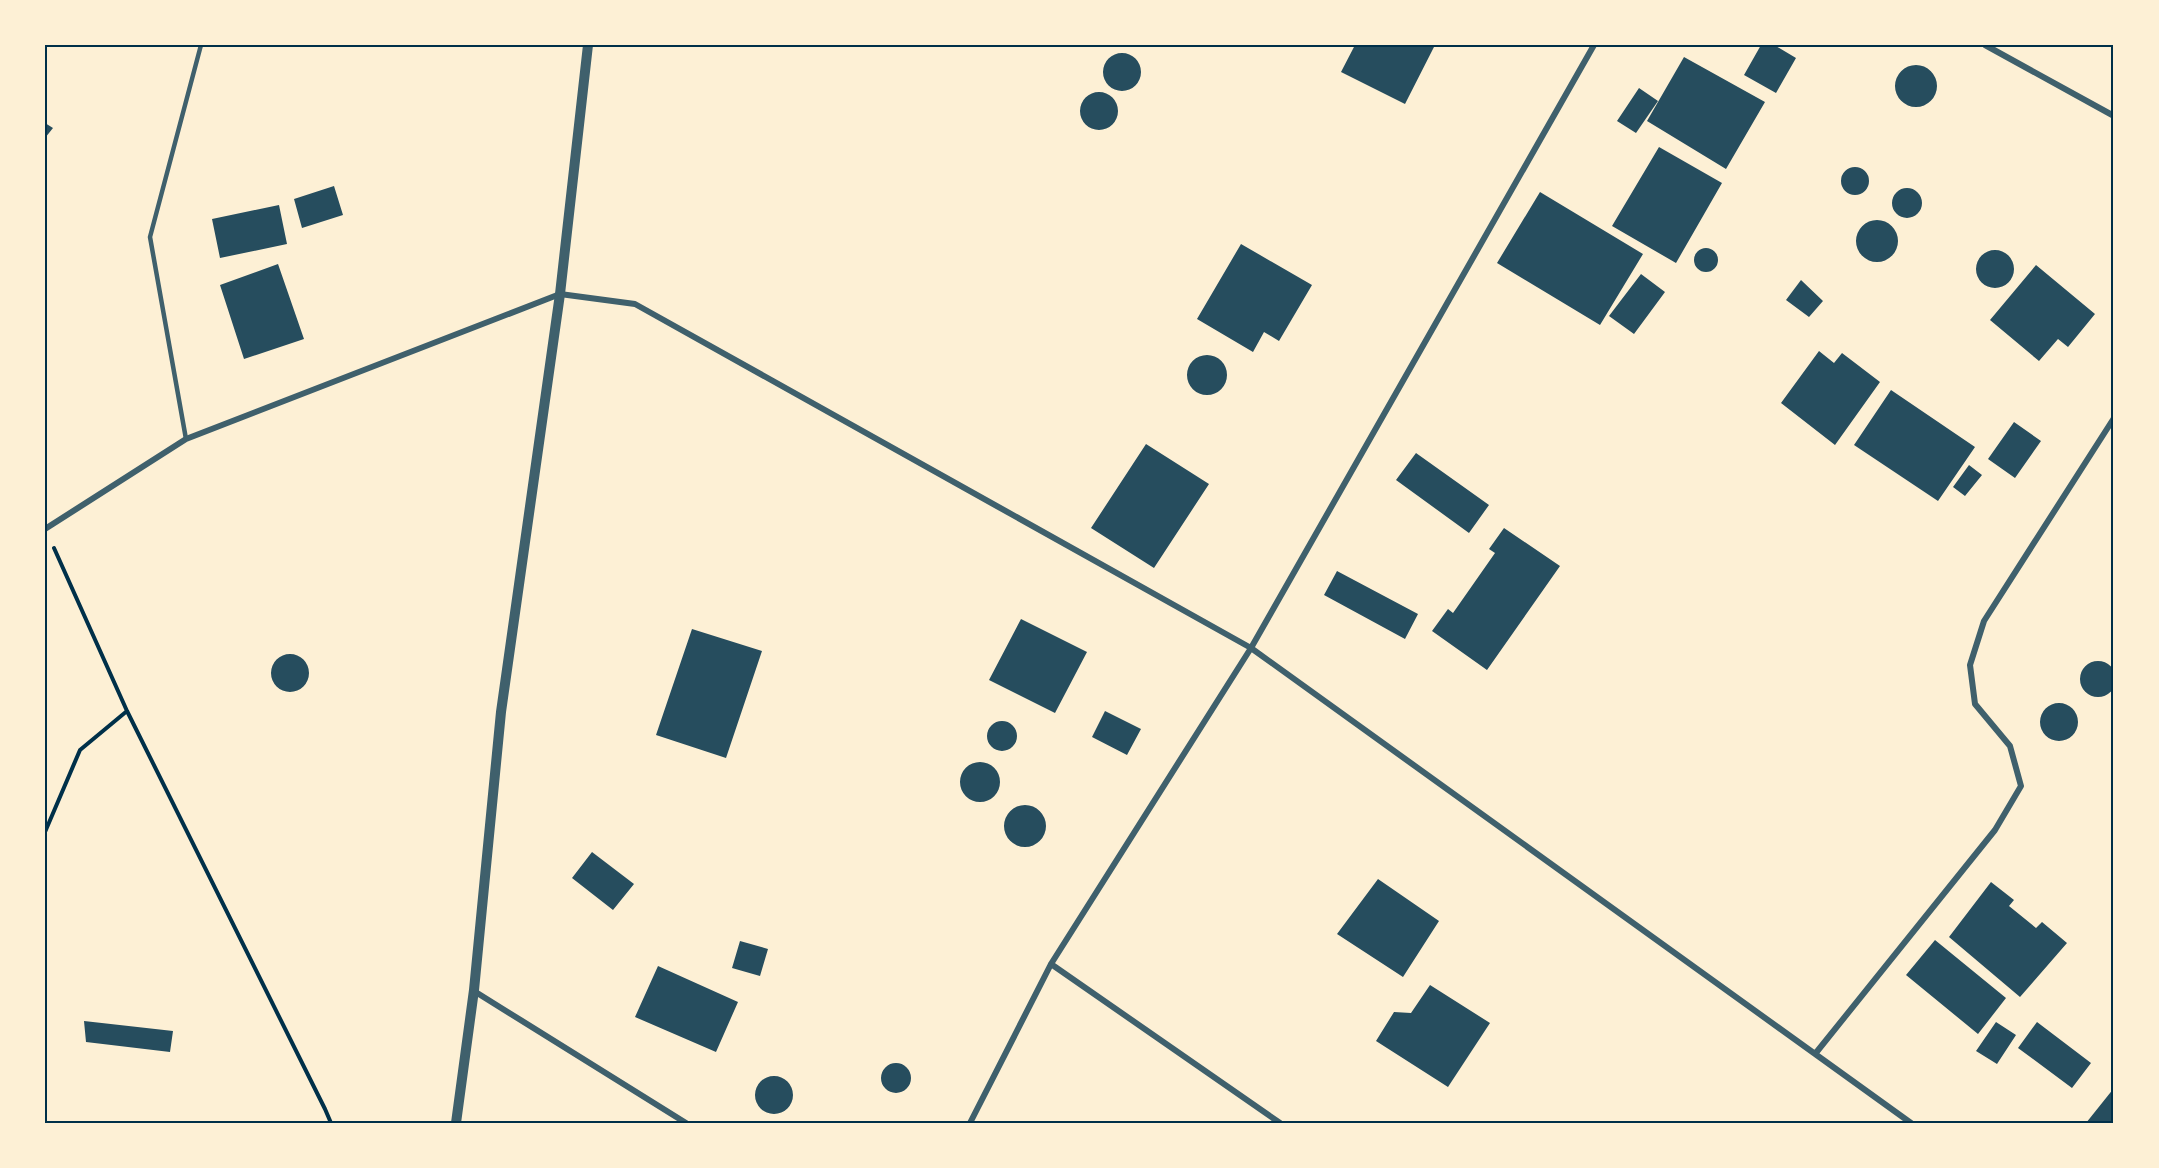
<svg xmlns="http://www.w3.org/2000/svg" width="2159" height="1168" font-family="'Crimson Pro',serif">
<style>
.building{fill:#264d5e}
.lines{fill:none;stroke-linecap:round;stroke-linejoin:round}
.path{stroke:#003049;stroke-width:4}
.service{stroke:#3f606c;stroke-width:4.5}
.minor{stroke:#3f606c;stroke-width:6}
.tertiary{stroke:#3f606c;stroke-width:10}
.neatline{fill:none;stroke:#003049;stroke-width:2}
</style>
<rect width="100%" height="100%" fill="#fdf0d5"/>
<!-- building -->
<path class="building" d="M1355 45H1435L1405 104 1341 72Z
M1761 45H1774L1796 58 1776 93 1744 75Z
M1103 72a19 19 0 1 1 38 0a19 19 0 1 1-38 0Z
M1684 57 1765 102 1726 169 1647 121Z
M1895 86a21 21 0 1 1 42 0a21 21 0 1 1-42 0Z
M1639 88 1658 101 1636 133 1617 121Z
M1080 111a19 19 0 1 1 38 0a19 19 0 1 1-38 0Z
M45 123 53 128 45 138Z
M1659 147 1722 183 1676 263 1612 226Z
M1841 181a14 14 0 1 1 28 0a14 14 0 1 1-28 0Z
M334 186 343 215 302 228 294 199Z
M1892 203a15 15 0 1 1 30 0a15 15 0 1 1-30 0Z
M1540 192 1643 254 1600 325 1497 263Z
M279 205 287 244 220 258 212 219Z
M1856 241a21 21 0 1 1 42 0a21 21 0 1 1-42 0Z
M1241 244 1312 285 1279 341 1264 332 1253 352 1197 319Z
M1694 260a12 12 0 1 1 24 0a12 12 0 1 1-24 0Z
M1976 269a19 19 0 1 1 38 0a19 19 0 1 1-38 0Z
M278 264 304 339 244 359 220 285Z
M2036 265 2095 314 2068 347 2058 339 2039 361 1990 320Z
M1641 274 1665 292 1634 334 1609 316Z
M1801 280 1823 301 1809 317 1786 300Z
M1819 351 1834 363 1842 353 1880 382 1835 445 1781 403Z
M1187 375a20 20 0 1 1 40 0a20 20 0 1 1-40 0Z
M1891 390 1975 447 1938 501 1854 445Z
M2014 422 2041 441 2015 478 1988 459Z
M1146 444 1209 484 1154 568 1091 528Z
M1416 453 1489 505 1469 533 1396 480Z
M1969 465 1982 475 1965 496 1953 487Z
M1504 528 1560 566 1487 670 1432 631 1448 609 1453 613 1495 553 1489 549Z
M1337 571 1418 614 1405 639 1324 595Z
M1021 619 1087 652 1055 713 989 680Z
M692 629 762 651 726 758 656 735Z
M271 673a19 19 0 1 1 38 0a19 19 0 1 1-38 0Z
M2080 679a18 18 0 1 1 36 0a18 18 0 1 1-36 0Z
M2040 722a19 19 0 1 1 38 0a19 19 0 1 1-38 0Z
M1105 711 1141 729 1127 755 1092 737Z
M987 736a15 15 0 1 1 30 0a15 15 0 1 1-30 0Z
M960 782a20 20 0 1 1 40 0a20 20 0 1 1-40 0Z
M1004 826a21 21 0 1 1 42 0a21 21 0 1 1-42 0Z
M592 852 634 884 613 910 572 878Z
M1378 879 1439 921 1403 977 1337 934Z
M1991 882 2014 900 2009 906 2036 928 2042 922 2067 943 2020 997 1949 937Z
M1935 940 2006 998 1978 1034 1906 975Z
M740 941 768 949 760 976 732 968Z
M658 966 738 1002 716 1052 635 1017Z
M1430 985 1490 1023 1448 1087 1376 1041 1394 1012 1411 1013Z
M84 1021 173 1031 170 1052 86 1042Z
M1996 1022 2016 1035 1997 1064 1976 1051Z
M2037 1022 2091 1063 2072 1088 2018 1048Z
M881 1078a15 15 0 1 1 30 0a15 15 0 1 1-30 0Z
M755 1095a19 19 0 1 1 38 0a19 19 0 1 1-38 0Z
M2114 1088V1123H2086Z"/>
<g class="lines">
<!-- path -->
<path class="path" d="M54 548 127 711 325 1109 331 1123
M45 832 80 750 127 711"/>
<!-- service -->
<path class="service" d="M186 439 150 237 201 45"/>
<!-- minor -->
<path class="minor" d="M1985 45 2114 116
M45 529 186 439 560 294 635 304 1251 648 1911 1123
M1051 964 1280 1123
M474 991 686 1123
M1815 1054 1995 830 2021 786 2010 746 1975 704 1970 665 1984 621 2114 418
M970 1123 1051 964 1251 648 1594 45"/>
<!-- tertiary -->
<path class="tertiary" d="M456 1123 474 990 501 712 560 294 588 45"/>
</g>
<!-- border -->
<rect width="2159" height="1168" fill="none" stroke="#fdf0d5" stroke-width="93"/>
<rect x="46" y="46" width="2066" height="1076" class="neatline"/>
</svg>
